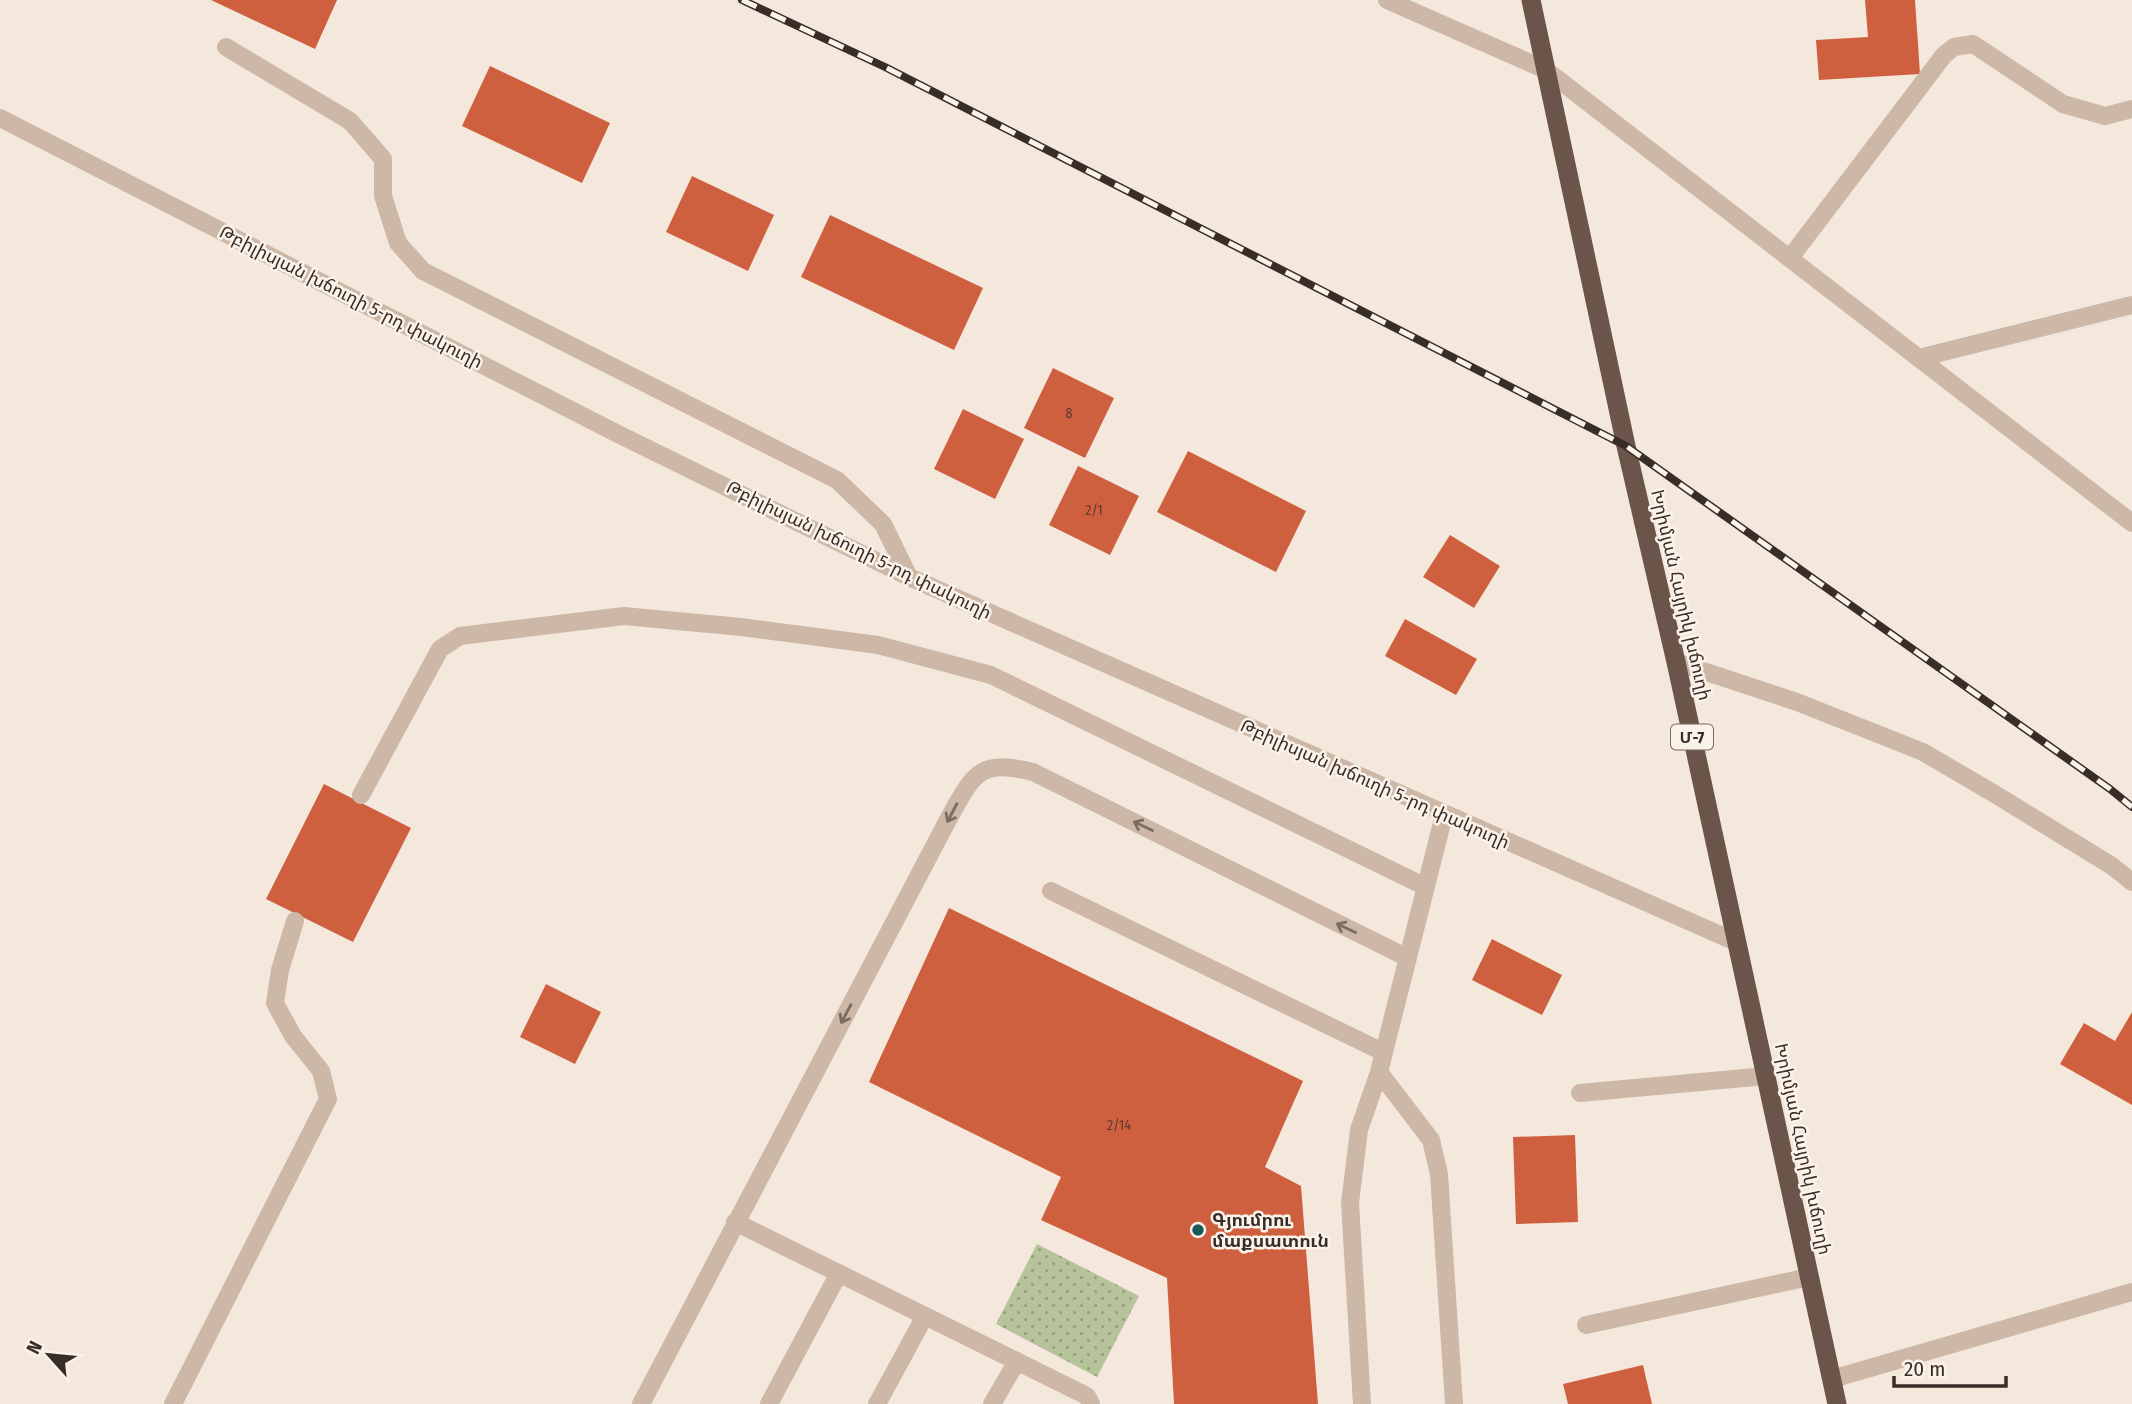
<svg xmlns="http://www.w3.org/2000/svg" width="2132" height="1404" font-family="'Fira Sans Condensed','Noto Sans Armenian',sans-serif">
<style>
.grass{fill:url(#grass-dots)}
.building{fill:#ce6040}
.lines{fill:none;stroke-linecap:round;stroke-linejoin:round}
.service{stroke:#cdb8a7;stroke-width:18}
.minor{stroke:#cdb8a7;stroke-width:18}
.tertiary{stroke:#cdb8a7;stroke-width:18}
.trunk{stroke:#6b554b;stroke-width:19}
.rail-casing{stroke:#392d28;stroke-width:8}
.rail{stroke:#fbf2e9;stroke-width:5;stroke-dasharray:16;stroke-linecap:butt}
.oneway{stroke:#7c6c61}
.poi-dot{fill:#1a5a5d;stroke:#fbf2e9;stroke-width:2.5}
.labels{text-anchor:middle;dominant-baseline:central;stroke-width:5;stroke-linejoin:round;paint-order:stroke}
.number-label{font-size:14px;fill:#5e3a2e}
.shield{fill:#fbf2e9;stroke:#736862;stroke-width:2}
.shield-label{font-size:16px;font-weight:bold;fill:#392d28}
.street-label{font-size:18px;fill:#392d28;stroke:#fbf2e9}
.poi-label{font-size:18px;font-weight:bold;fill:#392d28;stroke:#fbf2e9;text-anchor:start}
</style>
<defs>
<pattern id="grass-dots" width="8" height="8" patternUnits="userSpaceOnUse" patternTransform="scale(1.75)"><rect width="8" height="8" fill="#b7c49b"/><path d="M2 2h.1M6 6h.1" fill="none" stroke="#96a07e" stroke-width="1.8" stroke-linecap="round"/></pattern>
</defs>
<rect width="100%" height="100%" fill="#f4e8dc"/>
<!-- grass -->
<path class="grass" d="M1037 1244 1139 1296 1097 1377 996 1324Z"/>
<!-- building -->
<path class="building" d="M211 0H337L315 49Z
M1865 0H1915L1920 74 1819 80 1816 40 1868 37Z
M490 66 610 123 582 183 462 126Z
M692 176 774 215 748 271 666 232Z
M830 215 983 288 954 350 801 277Z
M1053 368 1114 398 1085 458 1024 428Z
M963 409 1024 439 995 499 934 469Z
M1188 451 1306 511 1276 572 1157 512Z
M1078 466 1139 496 1110 555 1049 525Z
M1450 535 1500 566 1474 608 1423 577Z
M1405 619 1477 659 1456 695 1385 656Z
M324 784 411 828 353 942 266 899Z
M949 908 1303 1081 1265 1167 1301 1186 1318 1404H1174L1167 1278 1041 1220 1061 1177 869 1082Z
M1492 939 1562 975 1542 1015 1472 980Z
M546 984 601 1012 575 1064 520 1037Z
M2132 1012V1105L2060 1064 2084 1023 2115 1041Z
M1575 1135 1578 1222 1516 1224 1513 1137Z
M1643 1365 1652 1404H1568L1563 1384Z"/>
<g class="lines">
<!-- service -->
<path class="service" d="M1790 258 1944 55 1954 47 1973 44 2063 104 2105 116 2132 109
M1919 358 2132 305
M361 795 440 649 460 636 624 616 741 627 878 645 991 675 1426 887
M1051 891 1383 1052
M1379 1072 1431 1140 1439 1174 1454 1404
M1580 1093 1766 1076
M735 1222 1087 1396 1091 1404
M1586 1325 1809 1277
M1832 1379 2132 1292
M173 1404 328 1099 321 1071 293 1036 275 1003 280 970 295 921
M641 1404 950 816C974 773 980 759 1033 772L1408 958
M769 1404 839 1273
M877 1404 925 1316
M992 1404 1017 1361
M1362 1404 1350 1203 1359 1130 1379 1072 1444 815"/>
<!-- minor -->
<path class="minor" d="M226 47 350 121 383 159V196L398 243 423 271 837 480 883 524 909 577
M0 118 618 434 909 577 1736 942
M1676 662 1797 702 1923 752 1993 793 2112 866 2132 882"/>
<!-- tertiary -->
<path class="tertiary" d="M1387 0 1546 70 2132 523"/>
<!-- trunk -->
<path class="trunk" d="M1531 0 1626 446 1676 662 1837 1404"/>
<defs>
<path id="rail" d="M742 0 885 67 1626 446 2110 789 2132 807"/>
</defs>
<!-- rail casing -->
<use href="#rail" class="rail-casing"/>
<!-- rail -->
<use href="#rail" class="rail"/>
</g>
<!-- one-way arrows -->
<defs><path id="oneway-shaft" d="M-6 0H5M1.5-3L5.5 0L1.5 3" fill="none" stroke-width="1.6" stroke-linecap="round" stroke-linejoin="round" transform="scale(1.75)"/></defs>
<g class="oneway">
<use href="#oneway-shaft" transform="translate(952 813) rotate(118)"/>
<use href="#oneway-shaft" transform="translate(1143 826) rotate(-154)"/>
<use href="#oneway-shaft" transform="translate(1346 928) rotate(-154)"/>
<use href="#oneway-shaft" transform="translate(846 1014) rotate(118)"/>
</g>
<!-- markers -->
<circle class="poi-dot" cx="1198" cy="1230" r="7"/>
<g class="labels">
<!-- number labels -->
<g class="number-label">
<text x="1069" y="413">8</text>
<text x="1094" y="510">2/1</text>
<text x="1119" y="1125">2/14</text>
</g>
<!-- shield labels -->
<rect class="shield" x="1671" y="724.5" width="42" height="25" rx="5"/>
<g class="shield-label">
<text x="1692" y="737">Մ-7</text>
</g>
<!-- street labels -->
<g class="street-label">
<text transform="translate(351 297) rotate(27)">Թբիլիսյան խճուղի 5-րդ փակուղի</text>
<text transform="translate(859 550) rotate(26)">Թբիլիսյան խճուղի 5-րդ փակուղի</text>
<text transform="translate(1681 595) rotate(77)">Խրիմյան Հայրիկ խճուղի</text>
<text transform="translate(1375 784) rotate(24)">Թբիլիսյան խճուղի 5-րդ փակուղի</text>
<text transform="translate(1803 1149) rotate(78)">Խրիմյան Հայրիկ խճուղի</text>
</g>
<!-- poi labels -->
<g class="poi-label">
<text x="1212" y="1220">Գյումրու<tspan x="1212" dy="21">մաքսատուն</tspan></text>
</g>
</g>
<!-- north arrow -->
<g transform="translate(49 1355) rotate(297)" stroke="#fbf2e9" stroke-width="5" paint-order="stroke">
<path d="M0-5L12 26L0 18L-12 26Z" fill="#392d28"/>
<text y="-10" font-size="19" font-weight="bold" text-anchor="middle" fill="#392d28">N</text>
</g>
<!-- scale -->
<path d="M1894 1376v10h112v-10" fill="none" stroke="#392d28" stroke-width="3.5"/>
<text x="1904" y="1376" font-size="21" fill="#392d28" stroke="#fbf2e9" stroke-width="5" paint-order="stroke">20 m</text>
</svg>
